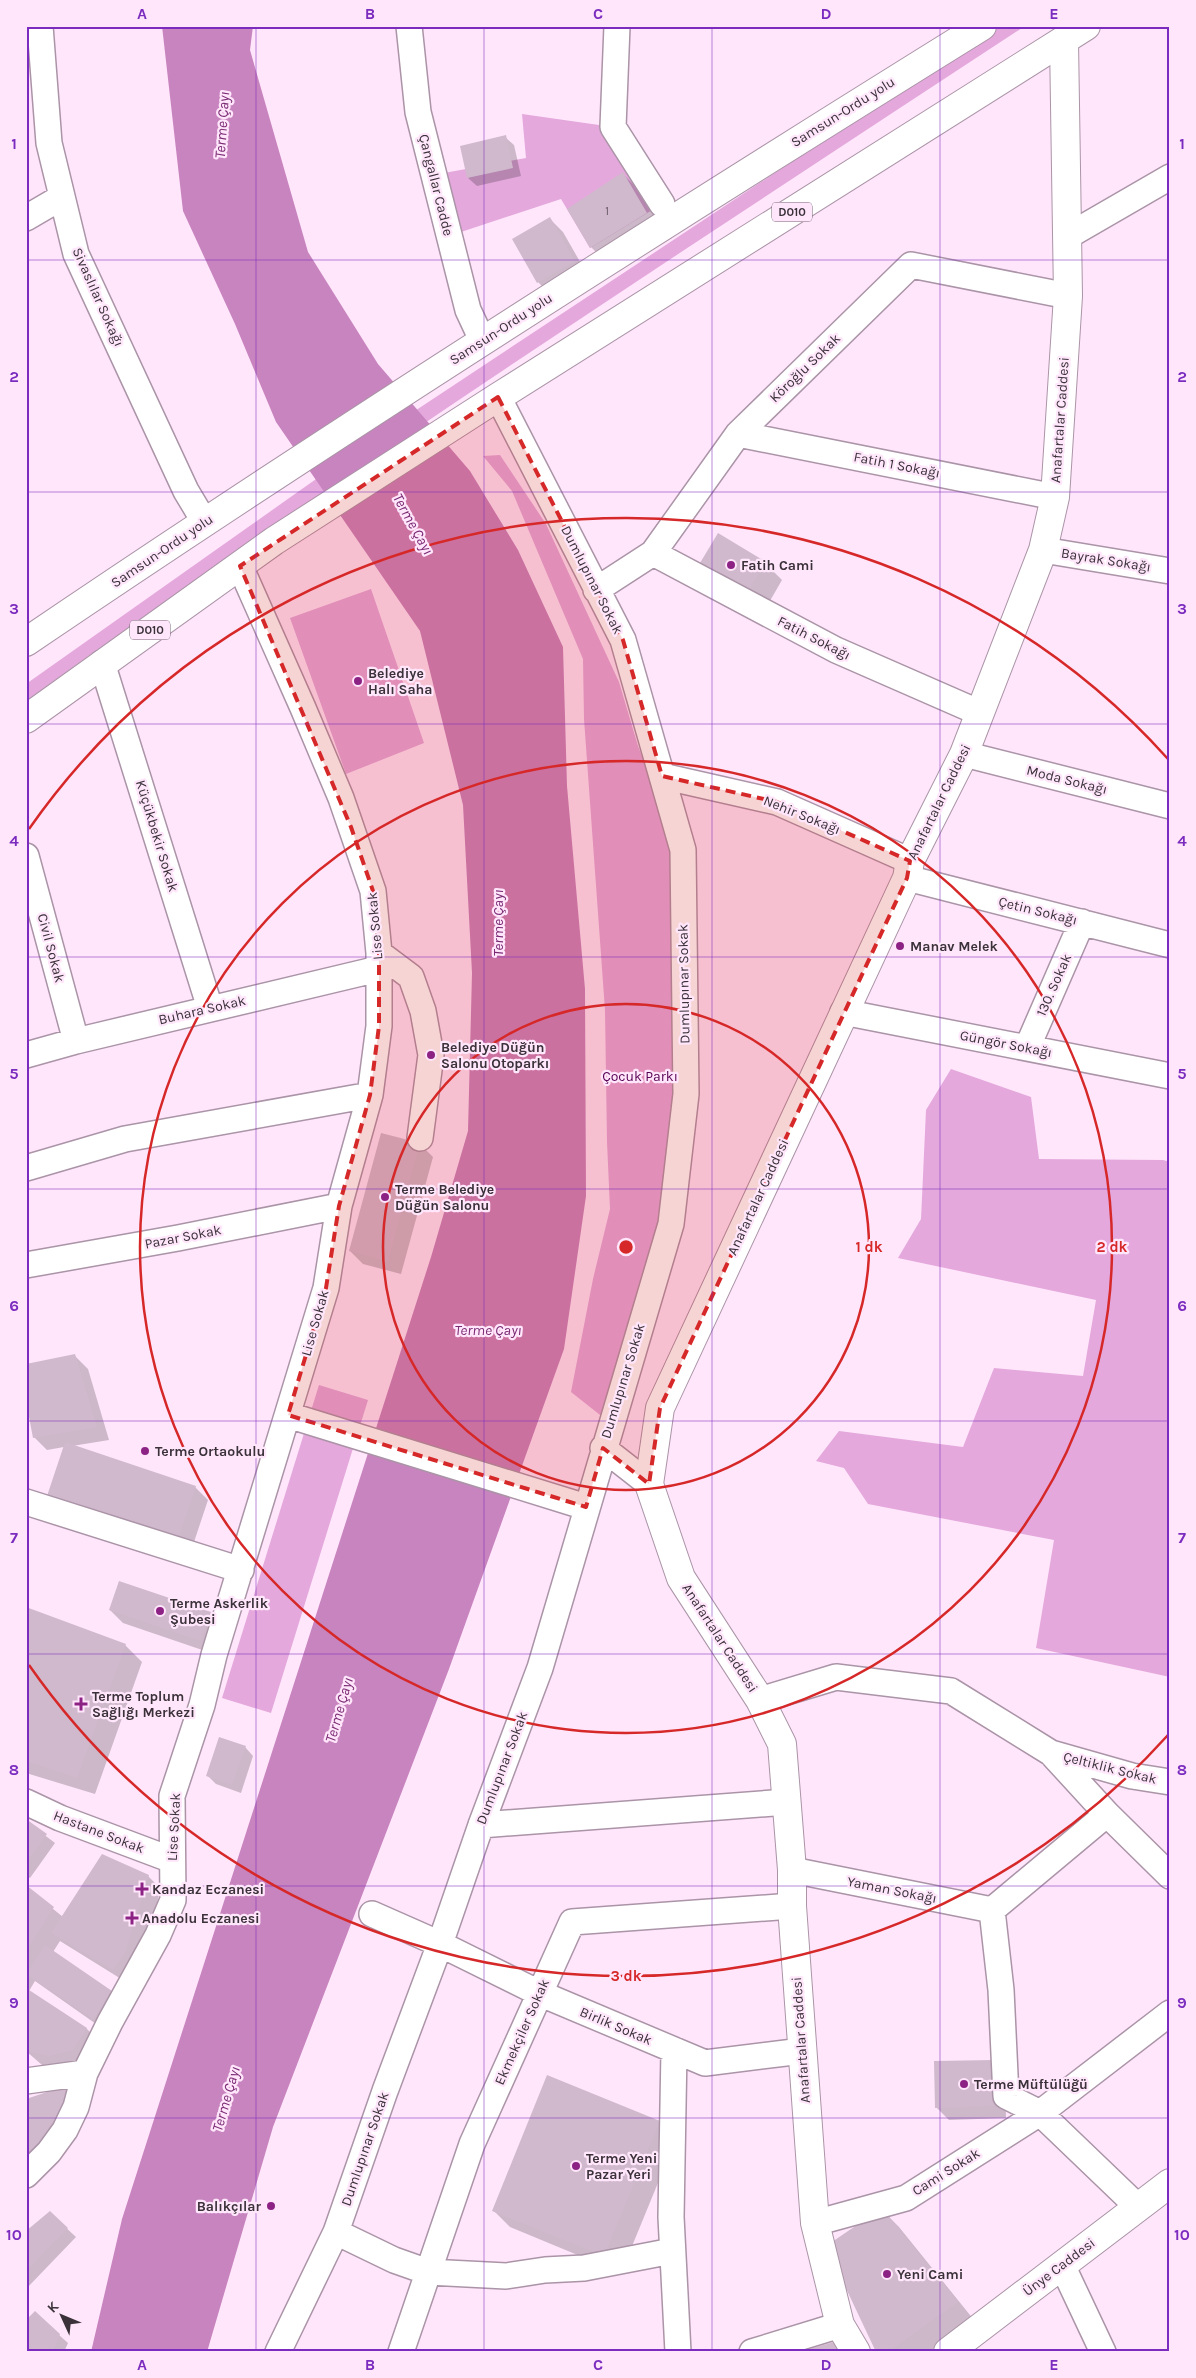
<svg xmlns="http://www.w3.org/2000/svg" width="1196" height="2378" font-family="Karla,sans-serif">
<style>
.green{fill:#e4a8dc}
.water{fill:#c884bf}
.shadow{fill:#0003}
.building{fill:#d1b9cd}
.lines{fill:none;stroke-linecap:round;stroke-linejoin:round}
.minor-casing{stroke:#ab94a7;stroke-width:28}
.major-casing{stroke:#ab94a7;stroke-width:30}
.highway-casing{stroke:#ab94a7;stroke-width:30}
.minor{stroke:#fff;stroke-width:25}
.major{stroke:#fff;stroke-width:28}
.highway{stroke:#fff;stroke-width:28}
.marked{fill:#d62828;fill-opacity:0.2;stroke:#d62828;stroke-width:4;stroke-dasharray:10 6;stroke-linejoin:round}
.grid{fill:none;stroke:#7b2cbf;stroke-width:1;stroke-opacity:0.55}
.ring{fill:none;stroke:#d62828;stroke-width:2.5}
.poi-dot{fill:#8d2285;stroke:#ffe6fb;stroke-width:2}
.labels{text-anchor:middle;dominant-baseline:central;stroke-width:4.5;stroke-linejoin:round;paint-order:stroke}
.number-label{font-size:11px;fill:#60535e}
.shield{fill:#ffe6fb;stroke:#756773;stroke-width:1}
.shield-label{font-size:12px;font-weight:bold;fill:#3a3139}
.street-label{font-size:14px;fill:#3a3139;stroke:#ffe6fb}
.poi-label{font-size:14px;font-weight:bold;fill:#3a3139;stroke:#ffe6fb;text-anchor:start}
.park-label{font-size:14px;fill:#580253;stroke:#ffe6fb}
.water-label{font-size:15px;font-style:italic;fill:#7a2a73;stroke:#ffe6fb}
.centre{fill:#d62828;stroke:#ffe6fb;stroke-width:2.5}
.ring-label{font-size:15px;text-anchor:middle;font-weight:bold;fill:#d62828;stroke:#ffe6fb;stroke-width:4.5;stroke-linejoin:round;paint-order:stroke}
.neatline{fill:none;stroke:#7b2cbf;stroke-width:2}
.grid-label{font-size:16px;text-anchor:middle;font-weight:bold;fill:#7b2cbf}
</style>
<rect width="100%" height="100%" fill="#ffe6fb"/>
<!-- green -->
<path class="green" d="M997 26H1025C689 247 352 465 26 701V684L377 436Z
M522 114 613 127 662 204 590 248 561 199 452 235 433 175 526 158Z
M500 455 546 524 619 682 638 746 668 823 675 896 674 1141 619 1430 571 1392 593 1279 610 1209 607 1142 605 1010 584 719 583 659 512 491 483 456Z
M371 589 424 743 346 774 290 618Z
M951 1069 1031 1097 1039 1159 1163 1160 1170 1162V1677L1036 1648 1054 1540 868 1504 844 1468 816 1461 839 1431 963 1447 994 1368 1083 1376 1096 1300 898 1258 921 1219 926 1110Z
M319 1385 368 1400 271 1713 222 1698Z"/>
<!-- water -->
<path class="water" d="M162 26H253L250 50 308 252 378 364 470 471 518 550 563 647 567 786 585 989 586 1196 564 1349 449 1669 273 2127 207 2352H91L122 2219 431 1257 468 1131 472 973 463 805 420 631 276 422 235 324 183 211Z"/>
<!-- shadow -->
<path class="shadow" d="M505 137 514 145 521 176 477 186 468 178Z
M623 174 648 199 672 238 616 272 591 247Z
M550 219 563 232 587 274 551 295 538 282Z
M765 563 782 580 763 613 716 585Z
M420 1144 433 1157 401 1274 363 1264 350 1251Z
M75 1356 88 1369 109 1440 72 1446 195 1487 208 1500 191 1551 64 1447 47 1450 34 1437Z
M119 1583 211 1613 224 1626 214 1654 123 1623 110 1610Z
M26 1609 125 1645 142 1662 95 1794 26 1773Z
M245 1747 253 1756 241 1793 216 1784 207 1775Z
M26 1821 55 1843 30 1878 26 1876Z
M148 1876 161 1889 138 1966 126 1982 60 1941 53 1952 111 1992 124 2005 106 2031 35 1981 29 1991 87 2029 99 2041 86 2062 63 2068 42 2065 26 2051V1887L63 1917Z
M1005 2074 1006 2118 949 2120 936 2107Z
M659 2122 676 2139 621 2273 510 2227 493 2210Z
M882 2210 899 2227 974 2320 929 2352H877Z
M50 2213 76 2237 26 2289V2234Z
M59 2335 68 2343 64 2352H32Z"/>
<!-- building -->
<path class="building" d="M506 135 513 168 467 178 460 146Z
M623 172 647 213 590 248 567 209Z
M550 217 575 261 537 283 512 239Z
M718 533 766 562 745 597 697 568Z
M381 1133 420 1143 388 1262 349 1251Z
M75 1354 97 1427 33 1438 26 1401V1364Z
M65 1442 196 1486 178 1539 47 1496Z
M119 1581 211 1612 201 1641 109 1610Z
M26 1607 126 1644 77 1778 26 1761V1662L29 1654 26 1653Z
M219 1737 246 1746 232 1785 206 1776Z
M26 1819 47 1834 26 1863Z
M102 1854 149 1875 125 1953 113 1970 51 1933Z
M26 1885 54 1907 26 1951Z
M45 1945 112 1991 93 2019 26 1974Z
M26 1988 87 2028 73 2050 49 2056 26 2051Z
M993 2060 994 2106 935 2108 934 2061Z
M547 2075 660 2121 604 2256 492 2211Z
M68 2085 76 2092 33 2159 26 2152V2099Z
M882 2208 958 2302 888 2352H876L826 2246Z
M50 2211 68 2228 26 2271V2231Z
M35 2311 60 2334 53 2352H31L26 2347V2320Z
M834 2342 839 2352H802V2351Z"/>
<g class="lines">
<defs>
<path id="minor" d="M40 26 49 143 76 254 186 491 204 521
M409 26 418 112 468 310 482 340
M617 26 613 127 662 204
M26 218 62 197
M1068 236 1170 177
M738 434 1055 497
M1043 550 1170 571
M653 553 836 650 980 713
M596 590 653 553 738 434 911 265 1068 296
M102 663 210 1008
M964 754 1170 806
M662 776 777 802 910 861
M26 856 76 1041
M907 878 1170 945
M379 953 411 977 423 1011 431 1055 420 1138
M843 1012 1170 1076
M1027 1048 1082 922
M26 1055 76 1041 378 969
M26 1168 125 1139 370 1095
M26 1265 178 1238 339 1206
M288 1415 586 1507
M603 1448 649 1484
M26 1502 241 1570
M760 1700 836 1677 951 1691 1051 1753 1107 1814 1170 1876
M1051 1753 1132 1776 1170 1782
M26 1802 60 1818 172 1860
M1107 1814 992 1910 1001 1990 1006 2096 1040 2113 1138 2207
M481 1825 787 1802
M792 1870 992 1910
M372 1914 440 1944 539 1993 705 2063 802 2051
M674 2050 671 2217 678 2352
M26 2081 85 2073
M26 2175 49 2152 65 2130 76 2107 85 2073 110 2022 158 1935 173 1900 172 1796 202 1705 214 1655 326 1288 339 1206 370 1095 379 1026V953L373 891 341 798 303 708 240 566
M815 2223 906 2198 1040 2113 1170 2013
M336 2232 394 2260 428 2272 506 2276 545 2270 584 2268 672 2251
M1062 2265 1103 2352
M278 2352 336 2232 385 2091 440 1944 481 1825 540 1668 671 1224 686 1094 683 850 623 640 498 397
M401 2352 472 2144 572 1922 792 1906
M752 2352 840 2325"/>
<path id="major" d="M856 2352 840 2325 815 2223 792 1906V1870L782 1744 760 1700 681 1578 649 1484 660 1408 907 878 910 861 964 754 1043 550 1055 497 1068 296 1064 41
M948 2352 1170 2183"/>
<path id="highway" d="M26 642C340 429 660 226 982 26
M26 719 274 541 498 397 1086 26"/>
</defs>
<!-- minor casing -->
<use href="#minor" class="minor-casing"/>
<!-- major casing -->
<use href="#major" class="major-casing"/>
<!-- highway casing -->
<use href="#highway" class="highway-casing"/>
<!-- minor -->
<use href="#minor" class="minor"/>
<!-- major -->
<use href="#major" class="major"/>
<!-- highway -->
<use href="#highway" class="highway"/>
</g>
<!-- marked area -->
<path class="marked" d="M498 397 623 640 662 776 777 802 910 861 907 878 660 1408 649 1484 603 1448 586 1507 288 1415 326 1288 339 1206 370 1095 379 1026V953L373 891 351 827 240 566Z"/>
<!-- grid -->
<path class="grid" d="M256 26V2352M484 26V2352M712 26V2352M940 26V2352M26 260H1170M26 492H1170M26 724H1170M26 957H1170M26 1189H1170M26 1421H1170M26 1654H1170M26 1886H1170M26 2118H1170"/>
<!-- distance rings -->
<g class="ring">
<circle cx="626" cy="1247" r="243"/>
<circle cx="626" cy="1247" r="486"/>
<path d="M1168 1735A729 729 0 0 1 29 1665M29 829A729 729 0 0 1 1168 759"/>
</g>
<!-- markers -->
<g class="poi-dot">
<circle cx="731" cy="565" r="5"/>
<circle cx="358" cy="681" r="5"/>
<circle cx="900" cy="946" r="5"/>
<circle cx="431" cy="1055" r="5"/>
<circle cx="385" cy="1197" r="5"/>
<circle cx="145" cy="1451" r="5"/>
<circle cx="160" cy="1611" r="5"/>
<path d="M78.5 1696.5h5v5h5v5h-5v5h-5v-5h-5v-5h5z"/>
<path d="M139.5 1881.5h5v5h5v5h-5v5h-5v-5h-5v-5h5z"/>
<path d="M129.5 1910.5h5v5h5v5h-5v5h-5v-5h-5v-5h5z"/>
<circle cx="964" cy="2084" r="5"/>
<circle cx="576" cy="2166" r="5"/>
<circle cx="271" cy="2206" r="5"/>
<circle cx="887" cy="2274" r="5"/>
</g>
<g class="labels">
<!-- number labels -->
<g class="number-label">
<text x="607" y="211">1</text>
</g>
<!-- shield labels -->
<g class="shield">
<rect x="772" y="202.5" width="40" height="19" rx="4"/>
<rect x="130" y="620.5" width="40" height="19" rx="4"/>
</g>
<g class="shield-label">
<text x="792" y="212">D010</text>
<text x="150" y="630">D010</text>
</g>
<!-- street labels -->
<g class="street-label">
<text transform="translate(843 112) rotate(-32)">Samsun-Ordu yolu</text>
<text transform="translate(436 185) rotate(76)">Çangallar Cadde</text>
<text transform="translate(98 297) rotate(66)">Sivaslılar Sokağı</text>
<text transform="translate(501 329) rotate(-33)">Samsun-Ordu yolu</text>
<text transform="translate(805 368) rotate(-44)">Köroğlu Sokak</text>
<text transform="translate(1060 420) rotate(-86)">Anafartalar Caddesi</text>
<text transform="translate(897 465) rotate(11)">Fatih 1 Sokağı</text>
<text transform="translate(162 551) rotate(-34)">Samsun-Ordu yolu</text>
<text transform="translate(1106 560) rotate(9)">Bayrak Sokağı</text>
<text transform="translate(592 580) rotate(63)">Dumlupınar Sokak</text>
<text transform="translate(814 638) rotate(27)">Fatih Sokağı</text>
<text transform="translate(1067 780) rotate(14)">Moda Sokağı</text>
<text transform="translate(939 802) rotate(-64)">Anafartalar Caddesi</text>
<text transform="translate(802 815) rotate(22)">Nehir Sokağı</text>
<text transform="translate(157 836) rotate(73)">Küçükbekir Sokak</text>
<text transform="translate(1038 911) rotate(14)">Çetin Sokağı</text>
<text transform="translate(375 926) rotate(-95)">Lise Sokak</text>
<text transform="translate(51 948) rotate(75)">Civil Sokak</text>
<text transform="translate(684 984) rotate(-91)">Dumlupınar Sokak</text>
<text transform="translate(1054 985) rotate(-66)">130. Sokak</text>
<text transform="translate(202 1010) rotate(-13)">Buhara Sokak</text>
<text transform="translate(1006 1044) rotate(11)">Güngör Sokağı</text>
<text transform="translate(758 1197) rotate(-65)">Anafartalar Caddesi</text>
<text transform="translate(183 1237) rotate(-11)">Pazar Sokak</text>
<text transform="translate(315 1323) rotate(-74)">Lise Sokak</text>
<text transform="translate(623 1381) rotate(-73)">Dumlupınar Sokak</text>
<text transform="translate(720 1638) rotate(57)">Anafartalar Caddesi</text>
<text transform="translate(502 1768) rotate(-69)">Dumlupınar Sokak</text>
<text transform="translate(1110 1768) rotate(14)">Çeltiklik Sokak</text>
<text transform="translate(174 1827) rotate(-87)">Lise Sokak</text>
<text transform="translate(99 1832) rotate(21)">Hastane Sokak</text>
<text transform="translate(892 1890) rotate(11)">Yaman Sokağı</text>
<text transform="translate(616 2026) rotate(23)">Birlik Sokak</text>
<text transform="translate(522 2032) rotate(-66)">Ekmekçiler Sokak</text>
<text transform="translate(801 2040) rotate(-94)">Anafartalar Caddesi</text>
<text transform="translate(365 2149) rotate(-71)">Dumlupınar Sokak</text>
<text transform="translate(946 2172) rotate(-32)">Cami Sokak</text>
<text transform="translate(1059 2267) rotate(-37)">Ünye Caddesi</text>
</g>
<!-- poi labels -->
<g class="poi-label">
<text x="741" y="565">Fatih Cami</text>
<text x="368" y="673">Belediye<tspan x="368" dy="16">Halı Saha</tspan></text>
<text x="910" y="946">Manav Melek</text>
<text x="441" y="1047">Belediye Düğün<tspan x="441" dy="16">Salonu Otoparkı</tspan></text>
<text x="395" y="1189">Terme Belediye<tspan x="395" dy="16">Düğün Salonu</tspan></text>
<text x="155" y="1451">Terme Ortaokulu</text>
<text x="170" y="1603">Terme Askerlik<tspan x="170" dy="16">Şubesi</tspan></text>
<text x="92" y="1696">Terme Toplum<tspan x="92" dy="16">Sağlığı Merkezi</tspan></text>
<text x="152" y="1889">Kandaz Eczanesi</text>
<text x="142" y="1918">Anadolu Eczanesi</text>
<text x="974" y="2084">Terme Müftülüğü</text>
<text x="586" y="2158">Terme Yeni<tspan x="586" dy="16">Pazar Yeri</tspan></text>
<text x="261" y="2206" text-anchor="end">Balıkçılar</text>
<text x="897" y="2274">Yeni Cami</text>
</g>
<!-- park labels -->
<g class="park-label">
<text x="640" y="1076">Çocuk Parkı</text>
</g>
<!-- water labels -->
<g class="water-label">
<text transform="translate(222 125) rotate(-86)">Terme Çayı</text>
<text transform="translate(413 524) rotate(61)">Terme Çayı</text>
<text transform="translate(498 923) rotate(-90)">Terme Çayı</text>
<text x="488" y="1330">Terme Çayı</text>
<text transform="translate(339 1710) rotate(-74)">Terme Çayı</text>
<text transform="translate(226 2099) rotate(-74)">Terme Çayı</text>
</g>
</g>
<circle cx="626" cy="1247" r="8" class="centre"/>
<g class="ring-label">
<text x="869" y="1252">1 dk</text>
<text x="1112" y="1252">2 dk</text>
<text x="626" y="1981">3 dk</text>
</g>
<!-- border -->
<rect width="1196" height="2378" fill="none" stroke="#ffe6fb" stroke-width="55"/>
<!-- north arrow -->
<g transform="translate(62 2316) rotate(314)" stroke="#ffe6fb" stroke-width="4" paint-order="stroke">
<path d="M0-4L9 19L0 12L-9 19Z" fill="#3a3139"/>
<text y="-8" font-size="14" font-weight="bold" text-anchor="middle" fill="#3a3139">K</text>
</g>
<rect x="28" y="28" width="1140" height="2322" class="neatline"/>
<g class="grid-label">
<text x="142" y="19">A</text>
<text x="370" y="19">B</text>
<text x="598" y="19">C</text>
<text x="826" y="19">D</text>
<text x="1054" y="19">E</text>
<text x="14" y="149">1</text>
<text x="1182" y="149">1</text>
<text x="14" y="382">2</text>
<text x="1182" y="382">2</text>
<text x="14" y="614">3</text>
<text x="1182" y="614">3</text>
<text x="14" y="846">4</text>
<text x="1182" y="846">4</text>
<text x="14" y="1079">5</text>
<text x="1182" y="1079">5</text>
<text x="14" y="1311">6</text>
<text x="1182" y="1311">6</text>
<text x="14" y="1543">7</text>
<text x="1182" y="1543">7</text>
<text x="14" y="1775">8</text>
<text x="1182" y="1775">8</text>
<text x="14" y="2008">9</text>
<text x="1182" y="2008">9</text>
<text x="14" y="2240">10</text>
<text x="1182" y="2240">10</text>
<text x="142" y="2370">A</text>
<text x="370" y="2370">B</text>
<text x="598" y="2370">C</text>
<text x="826" y="2370">D</text>
<text x="1054" y="2370">E</text>
</g>
</svg>
